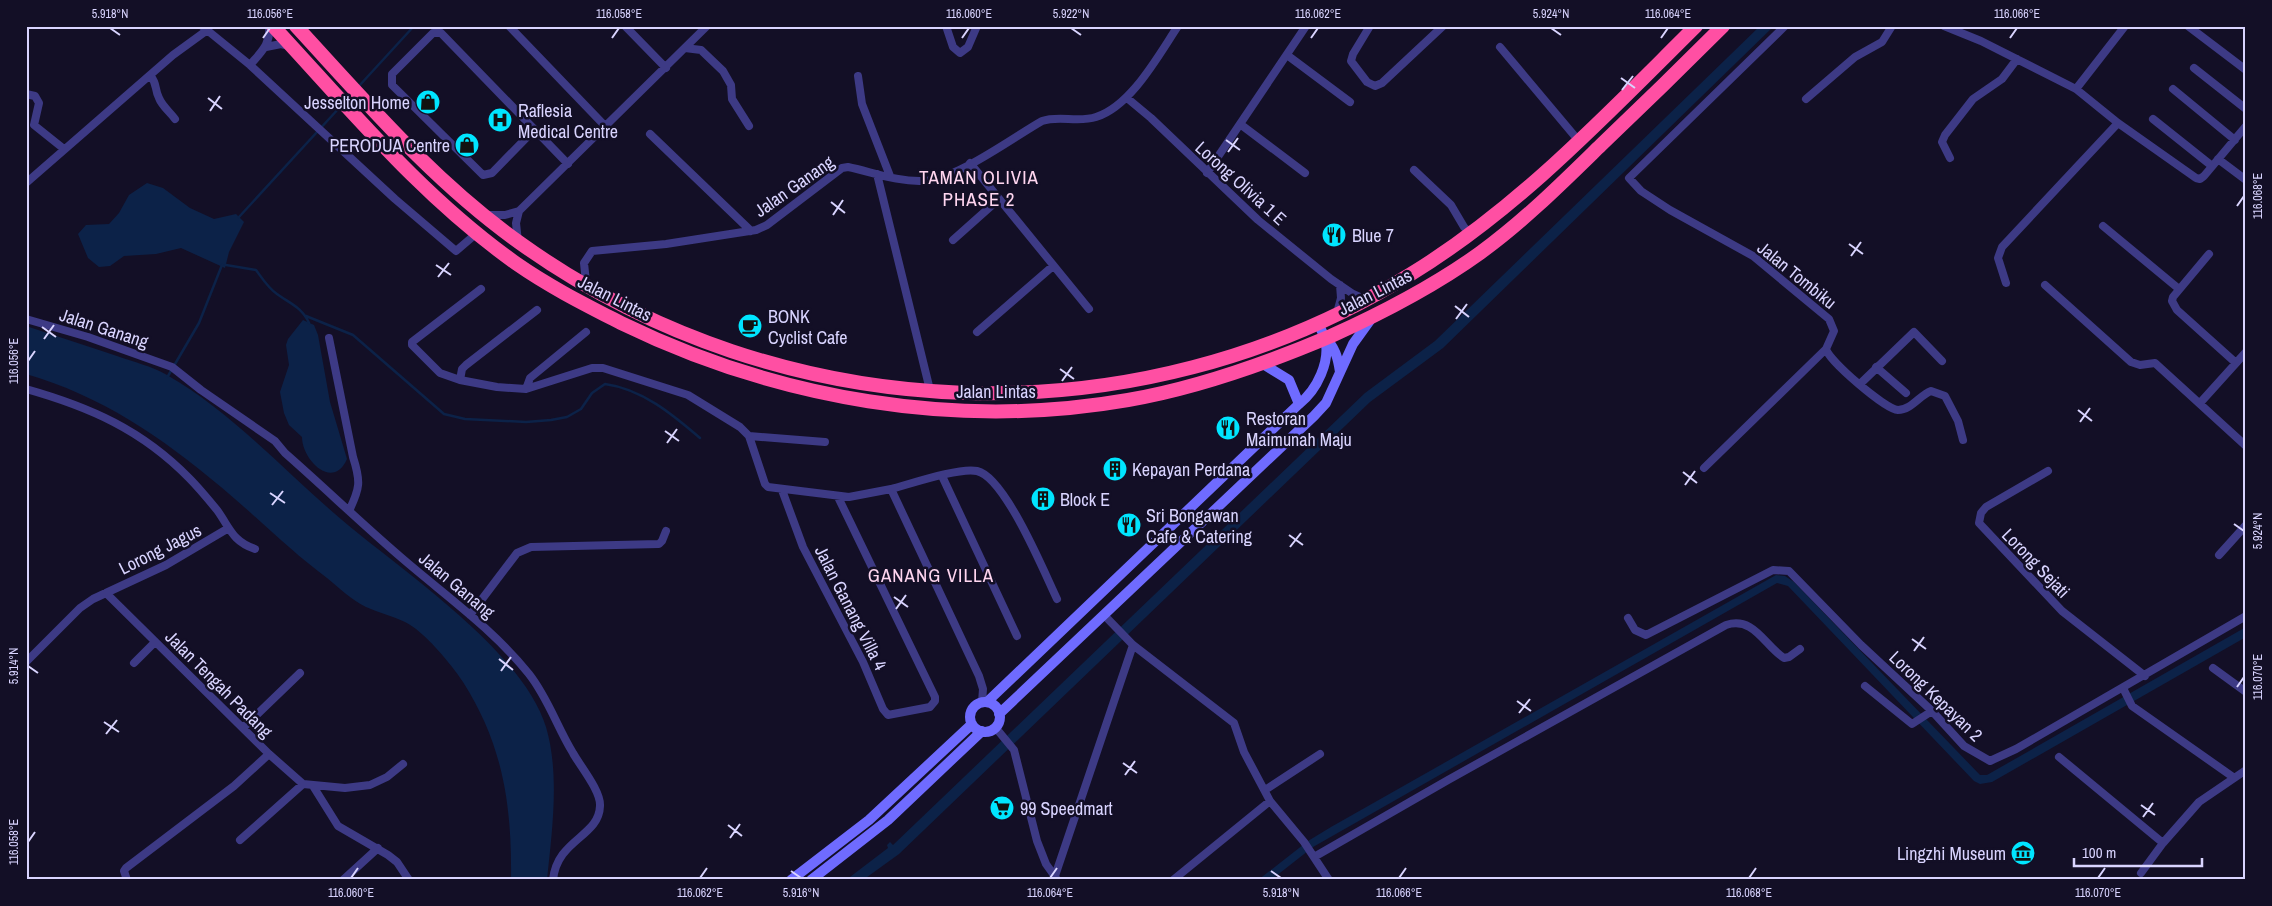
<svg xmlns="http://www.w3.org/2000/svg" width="2272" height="906" font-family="'Archivo Narrow',sans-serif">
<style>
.water{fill:#0c2248}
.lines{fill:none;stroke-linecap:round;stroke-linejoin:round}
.stream{stroke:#0c2248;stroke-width:2.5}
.street{stroke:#3d3a85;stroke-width:8}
.secondary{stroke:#6f6bff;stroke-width:10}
.highway{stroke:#ff4fa3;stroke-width:14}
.ticks{fill:none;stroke:#d9d4ff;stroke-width:2}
.labels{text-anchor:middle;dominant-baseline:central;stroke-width:5;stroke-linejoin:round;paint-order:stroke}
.poi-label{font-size:18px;fill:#d9d4ff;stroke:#130f26;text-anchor:start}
.street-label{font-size:18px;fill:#d9d4ff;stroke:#130f26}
.neighbourhood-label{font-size:19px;letter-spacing:1px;fill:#ffd6f0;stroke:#130f26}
.neatline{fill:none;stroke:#d9d4ff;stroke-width:2}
.ticks-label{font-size:12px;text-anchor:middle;fill:#d9d4ff}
</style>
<rect width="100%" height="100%" fill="#130f26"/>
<!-- water -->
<path class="water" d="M1760 26H1774L1443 348 1370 402 899 854 863 880H846L888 848 887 845 890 842 893 845 1365 393 1435 341Z
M147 183 163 188 190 208 214 219 236 214 244 222 229 252 225 268 181 248 156 254 124 256 110 266 99 267 88 258 78 234 86 225 109 224 119 213 129 195Z
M303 320 314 325 318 335 330 402 347 459C333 491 302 460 302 437L289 425 284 413 280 392 289 365 286 345 288 339Z
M26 326C56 336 87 346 117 356 134 362 151 366 167 375 233 413 284 471 342 520 402 571 523 651 546 727 560 774 552 832 547 880H511C512 805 503 745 463 682 451 664 424 631 405 622 393 616 379 613 366 607 352 600 339 588 327 578 289 550 257 517 221 487 163 438 100 395 26 374Z
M1776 575 1785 576 1794 582 1980 775H1987L2246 627V637L1992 782 1980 784 1974 781 1788 586 1777 583 1313 847 1271 880H1258L1308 841 1331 827Z"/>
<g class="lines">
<!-- stream -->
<path class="stream" d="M359 86 414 26
M239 217 340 107
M226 265 256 270C262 278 268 288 277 294 289 303 302 307 309 323
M306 316 353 335 444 414 465 419 526 422 551 420 567 417 581 409 592 393 605 384C642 389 672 414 700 438
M168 376 199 323 222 265"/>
<!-- street -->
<path class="street" d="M202 26 250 65C261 52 271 44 269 26
M509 26 606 127
M625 26 666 68
M946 26 953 47 960 53 968 47 977 26
M1370 26 1353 54 1351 61 1367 82 1375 86 1382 83 1443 26
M1785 26 1629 178 1641 191 1670 210 1753 256 1829 319 1834 331 1826 349C1829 361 1885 409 1898 410 1911 410 1920 395 1931 391L1945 396 1958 421 1963 440
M1944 26 1981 41 2076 89 2118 123 2196 178 2200 179 2204 176 2246 126
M2188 26 2246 70
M266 47 281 44 289 46
M1500 47 1578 140
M685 48 701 50 723 71 731 85 732 99 749 126
M1287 55 1350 102
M250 65 395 199 456 251 477 233
M2194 68 2246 109
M150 75C158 85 154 88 159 98 162 106 170 112 175 119
M858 76 862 104 890 176
M2076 89 2125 26
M2173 89 2235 140
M26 94 35 96 39 103 34 125 64 149
M1127 98 1151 118 1258 220 1331 279 1353 294 1362 298
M1806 99 1855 57 1882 42 1892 26
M2153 119 2212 166
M1240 124 1305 173
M534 130 492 173 483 175 392 85V74L433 33H441L568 164
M650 134 751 231
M1950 158 1942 142 1945 135 1973 99 2002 79 2017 59
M2218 159 2246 180
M970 163 1089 309
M1414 170 1451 205 1464 227 1471 234
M1207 173 1306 26
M877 174 930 390
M26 183 173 55 206 31
M485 215H505L519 211 707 26
M2103 226 2179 289
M953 240 999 199
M518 242 516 223 519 211
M2209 254 2173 297 2172 301 2177 310 2236 363
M586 282 584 263 592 251 666 244 756 230 767 225 842 168 848 167C872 172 898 182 923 181 956 180 1012 138 1042 121 1059 115 1078 123 1096 117 1131 106 1158 56 1178 26
M2006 283 1998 258 2002 247 2118 123
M2045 285 2131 362 2140 365 2155 363 2246 446
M481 289 412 342V345L440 373 460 380 497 387 526 389 592 368H603L688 395 740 427 749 436 765 484 768 487 849 497 891 489 979 676 983 689 982 702
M1337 313 1341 298 1340 285
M26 319 88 337 172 367 201 390 275 441 285 453C325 488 363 525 403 559 446 596 493 629 529 674 548 698 557 727 573 753 580 766 601 791 600 806 599 837 557 839 553 880
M977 332 1053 266
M329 338 353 457C361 482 360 488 349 511
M1876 367 1906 393
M460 380 462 369 466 365 537 310
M1860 384 1914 332 1942 361
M26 389C90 407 142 430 189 478 199 488 208 499 217 510 230 528 232 541 255 549
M526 389 530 378 586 332
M2200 403 2246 352
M749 436 825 442
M1704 468 1826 349
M2048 471 1986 507 1981 513 1979 523 2062 611 2145 676
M942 476 1017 636
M891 489C910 484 960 467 977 471 1005 477 1044 572 1057 599
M782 490 803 547 863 662 883 709 888 715 930 707 935 701V697L838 497
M2219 555 2246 525
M106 593 269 754 303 784 345 788 370 785 387 777 403 764
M470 615 517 553 531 547 659 544 662 541 666 531
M1104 615 1133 645 1234 723 1244 752 1270 801 1304 842 1329 880
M1628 618 1635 630 1646 635 1773 570 1789 571 1861 645 1932 711 1964 746 1990 761 2016 749 2246 616
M26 662 80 608 93 599 166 565 227 529
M134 663 155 642
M2213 668 2246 692
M1865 686 1912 724 1932 711
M2123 688 2132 706 2233 777
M995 727 1014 750 1037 841 1046 864 1056 878
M243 728 300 673
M2059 757 2163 843
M313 786 338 826 388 855 397 862 409 880
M1265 790 1320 754
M240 840 303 784
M1314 857 1448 780 1726 625C1754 616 1764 645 1784 658L1789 657 1800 649
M2141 873 2163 843 2199 802 2246 770
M1055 876 1133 645
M127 880 124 871 126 868 234 786 269 754
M343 880 378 848
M1173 880 1270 801"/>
<!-- secondary -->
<path class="secondary" d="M1325 338C1335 347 1338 358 1340 372
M1299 404C1317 390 1331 361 1325 338 1323 333 1320 328 1318 323
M987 702 1299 404 1289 380 1263 364
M970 717a15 15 0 1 1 30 0a15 15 0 1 1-30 0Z
M999 714 1314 416 1326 403 1353 344 1371 319
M791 880 869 820 972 724
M811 880 888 820 982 731"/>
<!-- highway -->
<path class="highway" d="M273 26C351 110 423 198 517 264 550 287 586 305 621 323 777 399 956 430 1128 400 1198 388 1265 364 1331 336 1382 313 1434 286 1480 253 1524 221 1562 183 1601 145 1642 106 1683 66 1723 26
M296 26C367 103 434 182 520 243 783 431 1136 444 1411 274 1519 208 1607 114 1696 26"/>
</g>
<!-- ticks -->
<path class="ticks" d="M110 28 120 35M1071 28 1081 35M1551 28 1561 35M263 38 270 28M612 38 619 28M962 38 969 28M1311 38 1318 28M1661 38 1668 28M2010 38 2017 28M1621 78 1635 88M1622 90 1633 76M208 98 222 109M210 111 220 96M1226 140 1240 150M1228 152 1238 138M831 202 845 213M2237 206 2244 196M833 215 843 200M1849 244 1863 254M1851 256 1861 242M436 265 451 275M438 277 449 263M1455 306 1469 317M1456 319 1467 304M42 327 56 337M44 339 54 325M28 361 35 351M1060 369 1074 379M1062 381 1072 367M2078 410 2092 421M2080 422 2090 408M665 431 679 441M667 443 677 429M1683 472 1697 483M1685 485 1695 471M270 493 285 503M272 505 283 491M2234 524 2244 531M1289 535 1303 545M1290 547 1301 533M894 597 908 607M896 609 906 595M1912 639 1926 649M1914 651 1924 637M499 659 513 670M28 666 38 673M501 671 511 657M2237 687 2244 677M1517 701 1531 711M1519 713 1530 699M104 722 119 732M106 734 117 720M1123 763 1137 773M1125 775 1135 761M2141 805 2155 815M2143 817 2153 803M728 825 742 836M730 838 740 824M28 842 35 832M791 871 801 878M1271 871 1281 878M351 878 358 868M700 878 707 868M1050 878 1057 868M1399 878 1406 868M1749 878 1756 868M2098 878 2105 868"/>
<!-- icons -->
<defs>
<symbol id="shop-disc" viewBox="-11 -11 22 22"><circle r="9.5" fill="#00e5ff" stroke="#130f26"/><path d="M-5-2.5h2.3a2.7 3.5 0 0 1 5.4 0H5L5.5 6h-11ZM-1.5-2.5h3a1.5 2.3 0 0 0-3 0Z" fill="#111"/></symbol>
<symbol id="hospital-disc" viewBox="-11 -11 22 22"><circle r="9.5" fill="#00e5ff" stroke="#130f26"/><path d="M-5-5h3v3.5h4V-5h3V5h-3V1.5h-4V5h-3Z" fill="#111"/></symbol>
<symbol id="restaurant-disc" viewBox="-11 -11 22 22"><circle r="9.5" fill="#00e5ff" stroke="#130f26"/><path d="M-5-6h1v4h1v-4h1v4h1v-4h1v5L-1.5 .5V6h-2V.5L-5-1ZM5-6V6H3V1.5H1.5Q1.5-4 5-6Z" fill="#111"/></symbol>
<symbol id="cafe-disc" viewBox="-11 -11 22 22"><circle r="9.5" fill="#00e5ff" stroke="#130f26"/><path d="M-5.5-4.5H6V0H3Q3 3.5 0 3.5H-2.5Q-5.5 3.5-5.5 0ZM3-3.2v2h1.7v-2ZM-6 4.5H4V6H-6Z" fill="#111"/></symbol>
<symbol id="building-disc" viewBox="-11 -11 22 22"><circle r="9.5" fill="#00e5ff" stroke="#130f26"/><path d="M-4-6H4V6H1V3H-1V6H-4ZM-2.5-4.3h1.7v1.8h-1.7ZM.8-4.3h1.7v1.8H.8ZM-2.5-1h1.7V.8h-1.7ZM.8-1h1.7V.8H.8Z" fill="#111"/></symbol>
<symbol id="supermarket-disc" viewBox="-11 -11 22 22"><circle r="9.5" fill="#00e5ff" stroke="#130f26"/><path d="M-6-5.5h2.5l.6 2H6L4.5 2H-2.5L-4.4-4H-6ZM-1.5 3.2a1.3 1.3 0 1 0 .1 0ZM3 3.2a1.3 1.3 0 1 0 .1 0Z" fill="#111"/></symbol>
<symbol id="museum-disc" viewBox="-11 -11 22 22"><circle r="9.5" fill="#00e5ff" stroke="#130f26"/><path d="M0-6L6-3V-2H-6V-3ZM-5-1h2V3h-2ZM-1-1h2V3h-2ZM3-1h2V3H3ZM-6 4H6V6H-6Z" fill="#111"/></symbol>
</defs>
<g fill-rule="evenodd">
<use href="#shop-disc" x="414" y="88" width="28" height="28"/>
<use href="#hospital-disc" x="486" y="106" width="28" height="28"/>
<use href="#shop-disc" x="453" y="131" width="28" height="28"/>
<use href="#restaurant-disc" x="1320" y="221" width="28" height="28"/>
<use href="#cafe-disc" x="736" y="312" width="28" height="28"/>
<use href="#restaurant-disc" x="1214" y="414" width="28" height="28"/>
<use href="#building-disc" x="1101" y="455" width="28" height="28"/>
<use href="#building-disc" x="1029" y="485" width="28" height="28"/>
<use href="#restaurant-disc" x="1115" y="511" width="28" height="28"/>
<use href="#supermarket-disc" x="988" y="794" width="28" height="28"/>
<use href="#museum-disc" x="2009" y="839" width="28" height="28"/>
</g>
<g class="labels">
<!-- poi labels -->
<g class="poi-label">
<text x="410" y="102" text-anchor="end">Jesselton Home</text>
<text x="518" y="110">Raflesia<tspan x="518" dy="21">Medical Centre</tspan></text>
<text x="450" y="145" text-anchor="end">PERODUA Centre</text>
<text x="1352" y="235">Blue 7</text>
<text x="768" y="316">BONK<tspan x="768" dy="21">Cyclist Cafe</tspan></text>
<text x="1246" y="418">Restoran<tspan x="1246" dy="21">Maimunah Maju</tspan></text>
<text x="1132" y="469">Kepayan Perdana</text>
<text x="1060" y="499">Block E</text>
<text x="1146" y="515">Sri Bongawan<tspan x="1146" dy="21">Cafe &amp; Catering</tspan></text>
<text x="1020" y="808">99 Speedmart</text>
<text x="2006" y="853" text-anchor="end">Lingzhi Museum</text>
</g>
<!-- street labels -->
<g class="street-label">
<text transform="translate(1241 183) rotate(42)">Lorong Olivia 1 E</text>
<text transform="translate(794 186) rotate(-35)">Jalan Ganang</text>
<text transform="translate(1797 275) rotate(39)">Jalan Tombiku</text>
<text transform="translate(1375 292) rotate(-27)">Jalan Lintas</text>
<text transform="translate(615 298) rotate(27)">Jalan Lintas</text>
<text transform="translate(104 328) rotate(18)">Jalan Ganang</text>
<text x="996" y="391">Jalan Lintas</text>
<text transform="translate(160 549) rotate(-27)">Lorong Jagus</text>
<text transform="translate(2036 563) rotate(46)">Lorong Sejati</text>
<text transform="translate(457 585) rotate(40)">Jalan Ganang</text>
<text transform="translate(851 608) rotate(63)">Jalan Ganang Villa 4</text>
<text transform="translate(219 684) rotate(45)">Jalan Tengah Padang</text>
<text transform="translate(1936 696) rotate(44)">Lorong Kepayan 2</text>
</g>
<!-- neighbourhood labels -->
<g class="neighbourhood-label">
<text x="979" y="177">TAMAN OLIVIA<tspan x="979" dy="22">PHASE 2</tspan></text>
<text x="931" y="575">GANANG VILLA</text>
</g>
</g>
<!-- border -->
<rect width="2272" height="906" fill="none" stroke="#130f26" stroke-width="55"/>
<!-- scale -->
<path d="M2074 858v8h128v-8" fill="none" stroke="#d9d4ff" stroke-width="2.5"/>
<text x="2082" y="858" font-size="15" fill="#d9d4ff" stroke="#130f26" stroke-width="4" paint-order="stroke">100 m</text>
<rect x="28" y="28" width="2216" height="850" class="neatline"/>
<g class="ticks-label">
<text x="110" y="18">5.918°N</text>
<text x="270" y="18">116.056°E</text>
<text x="619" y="18">116.058°E</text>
<text x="969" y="18">116.060°E</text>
<text x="1071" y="18">5.922°N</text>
<text x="1318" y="18">116.062°E</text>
<text x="1551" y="18">5.924°N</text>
<text x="1668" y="18">116.064°E</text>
<text x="2017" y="18">116.066°E</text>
<text transform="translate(2258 196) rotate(-90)" y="4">116.068°E</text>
<text transform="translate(14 361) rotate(-90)" y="4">116.056°E</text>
<text transform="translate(2258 531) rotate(-90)" y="4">5.924°N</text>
<text transform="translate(14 666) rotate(-90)" y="4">5.914°N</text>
<text transform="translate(2258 677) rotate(-90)" y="4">116.070°E</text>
<text transform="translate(14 842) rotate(-90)" y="4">116.058°E</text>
<text x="351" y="897">116.060°E</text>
<text x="700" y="897">116.062°E</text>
<text x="801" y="897">5.916°N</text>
<text x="1050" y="897">116.064°E</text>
<text x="1281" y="897">5.918°N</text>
<text x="1399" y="897">116.066°E</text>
<text x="1749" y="897">116.068°E</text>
<text x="2098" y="897">116.070°E</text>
</g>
</svg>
